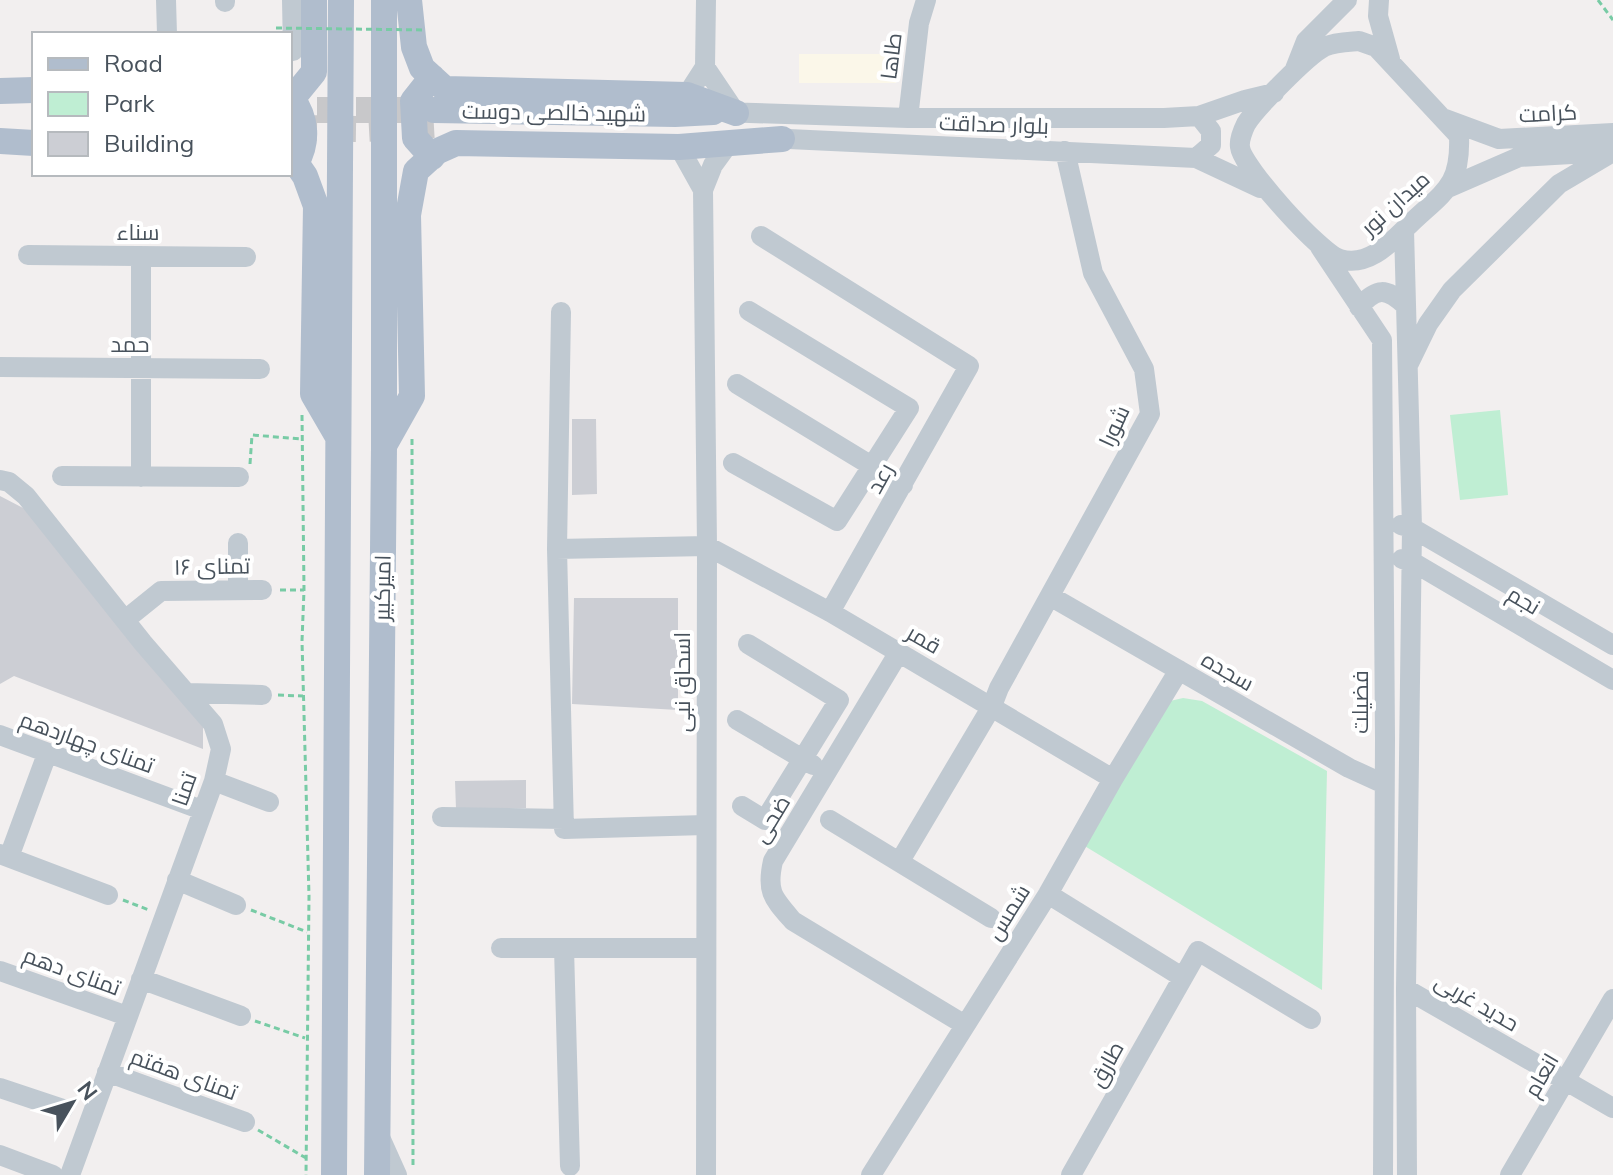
<svg xmlns="http://www.w3.org/2000/svg" width="1613" height="1175" font-family="Mulish,Cairo,sans-serif">
<style>
.commercial{fill:#fbf7e9}
.green{fill:#bfeed3}
.building{fill:#ccced4}
.lines{fill:none;stroke-linecap:round;stroke-linejoin:round}
.major-tunnel{stroke:#c8c8ca;stroke-width:26;stroke-dasharray:26 13;stroke-linecap:butt}
.path{stroke:#78cba5;stroke-width:3;stroke-dasharray:6 4;stroke-linecap:butt}
.minor{stroke:#c0c9d1;stroke-width:20}
.major{stroke:#b0bdcd;stroke-width:26}
.path-bridge{stroke:#78cba5;stroke-width:3;stroke-dasharray:6 4;stroke-linecap:butt}
.labels{text-anchor:middle;dominant-baseline:central;stroke-width:8;stroke-linejoin:round;paint-order:stroke}
.street-label{font-size:22px;fill:#48525c;stroke:#fff}
</style>
<rect width="100%" height="100%" fill="#f2efef"/>
<!-- commercial -->
<path class="commercial" d="M799 54H896V83H799Z"/>
<!-- green -->
<path class="green" d="M1500 410 1508 495 1460 500 1450 415Z
M1183 698 1202 701 1327 771 1322 990 1083 845 1170 701Z"/>
<!-- building -->
<path class="building" d="M572 419H596L597 494 572 495Z
M0 496 25 509 203 727V749L14 676 0 684Z
M574 598H678V710L572 704Z
M526 780V808L456 809 455 781Z"/>
<g class="lines">
<!-- major-tunnel -->
<path class="major-tunnel" d="M317 110H406
M291 128 363 129 434 125"/>
<!-- path -->
<path class="path" d="M1598 0 1613 20
M302 415 304 590 302 641 309 896 306 1175
M412 439 413 1167
M250 464 252 435 302 439
M280 590H304
M278 695 303 696
M123 900 149 910
M251 910 307 932
M255 1021 305 1038
M258 1130 306 1158"/>
<!-- minor -->
<path class="minor" d="M166 0 167 34
M292 0 293 51
M1379 0 1378 16 1390 59
M225 2V0
M1359 41 1376 47 1459 136C1461 185 1445 191 1412 222 1393 240 1370 268 1340 259 1321 254 1242 167 1240 147 1239 141 1243 130 1246 124 1255 109 1308 55 1324 47 1335 42 1347 42 1359 41Z
M705 67 706 0
M1295 69 1306 41 1347 0
M687 95 705 67 736 113
M721 112 908 118H1164L1199 116 1245 100 1274 93
M908 118 919 23 926 0
M1445 119 1499 139 1613 133
M767 138 1196 158 1260 188
M679 147 703 190 713 165 729 143
M1196 158 1211 145V131L1199 116
M1450 187 1519 157 1607 152
M703 190 707 546 706 1175
M1404 230 1412 528 1406 989 1407 1175
M761 236 969 366 830 612
M1320 247 1382 340 1385 739 1383 1175
M28 255 246 257
M1359 307C1377 287 1386 288 1405 305
M561 312 557 549 564 829 705 825
M1409 363 1428 324 1452 290 1559 184 1613 152
M0 367 260 369
M737 384 903 485
M733 463 837 521 909 408 749 311
M62 476 239 477
M141 477V256
M0 480 9 482 26 496 143 643 213 724 221 749 214 781 70 1175
M1401 525 1412 528 1613 645
M557 549 707 546 830 612 1113 779
M1402 559 1411 561 1613 680
M238 588V543
M1050 596 1349 768 1384 784
M125 620 161 591 262 590
M899 652 773 861C766 892 773 898 793 921L965 1025
M188 693 262 695
M737 720 813 765
M0 735 202 810
M214 781 269 802
M742 806 765 820 839 700 748 644
M442 817 564 819
M830 820 991 918
M0 854 108 895
M9 857 47 754
M900 861 992 706 999 688 1150 414 1144 369 1093 273 1065 151
M177 880 236 905
M1048 894 1182 977
M501 948H705
M564 948 570 1166
M0 971 127 1016
M141 979 241 1016
M1406 989 1613 1108
M107 1072 245 1122
M0 1088 63 1109
M379 1135 397 1175
M0 1155 53 1175
M871 1175 1048 894 1113 779 1179 670
M1071 1175 1198 951 1311 1019
M1510 1175 1613 999"/>
<!-- major -->
<path class="major" d="M409 0 414 47 422 68 445 89 687 95 736 113
M0 91 34 90
M292 99 314 72V0
M292 99C307 118 308 143 296 163
M434 110 675 114 713 112
M0 141 34 143
M432 157 415 138 413 101 432 77
M290 160 296 163 305 176 316 206 313 394 338 437
M385 444 412 396 408 215 416 171 438 151 456 143 679 147 782 139
M334 1175 341 0
M377 1175 384 447V0"/>
<!-- path-bridge -->
<path class="path-bridge" d="M276 28 426 30"/>
</g>
<g class="labels">
<!-- street labels -->
<g class="street-label">
<text transform="translate(891 56) rotate(-83)">طاها</text>
<text transform="translate(554 112) rotate(1)">شهید خالصی دوست</text>
<text transform="translate(1548 113) rotate(-3)">کرامت</text>
<text transform="translate(994 124) rotate(2)">بلوار صداقت</text>
<text transform="translate(1395 203) rotate(-42)">میدان نور</text>
<text x="138" y="232">سناء</text>
<text x="130" y="344">حمد</text>
<text transform="translate(1114 426) rotate(-65)">شورا</text>
<text transform="translate(880 478) rotate(-61)">رعد</text>
<text transform="translate(212 566) rotate(-1)">تمنای ۱۶</text>
<text transform="translate(382 588) rotate(-89)">امیرکبیر</text>
<text transform="translate(1524 600) rotate(31)">نجم</text>
<text transform="translate(924 639) rotate(30)">قمر</text>
<text transform="translate(1228 671) rotate(30)">سجده</text>
<text transform="translate(682 682) rotate(-90)">اسحاق نبی</text>
<text transform="translate(1360 702) rotate(-90)">فضیلت</text>
<text transform="translate(87 742) rotate(20)">تمنای چهاردهم</text>
<text transform="translate(184 789) rotate(-71)">تمنا</text>
<text transform="translate(771 819) rotate(-59)">ضحی</text>
<text transform="translate(1008 912) rotate(-58)">شمس</text>
<text transform="translate(72 971) rotate(20)">تمنای دهم</text>
<text transform="translate(1477 1002) rotate(30)">حدید غربی</text>
<text transform="translate(1106 1064) rotate(-61)">طارق</text>
<text transform="translate(184 1074) rotate(20)">تمنای هفتم</text>
<text transform="translate(1541 1075) rotate(-60)">انعام</text>
</g>
</g>
<!-- legend -->
<rect x="32" y="32" width="260" height="144" fill="#ffffff" stroke="#b6babe" stroke-width="2"/>
<rect x="48" y="58" width="40" height="12" fill="#b0bdcd" stroke="#b6babe" stroke-width="2"/>
<text x="104" y="72" font-size="24" fill="#48525c">Road</text>
<rect x="48" y="92" width="40" height="24" fill="#bfeed3" stroke="#b6babe" stroke-width="2"/>
<text x="104" y="112" font-size="24" fill="#48525c">Park</text>
<rect x="48" y="132" width="40" height="24" fill="#ccced4" stroke="#b6babe" stroke-width="2"/>
<text x="104" y="152" font-size="24" fill="#48525c">Building</text>
<!-- north arrow -->
<g transform="translate(72 1103) rotate(52)" stroke="#ffffff" stroke-width="6" paint-order="stroke">
<path d="M0-6L14 30L0 20L-14 30Z" fill="#48525c"/>
<text y="-12" font-size="22" font-weight="bold" text-anchor="middle" fill="#48525c">N</text>
</g>
</svg>
